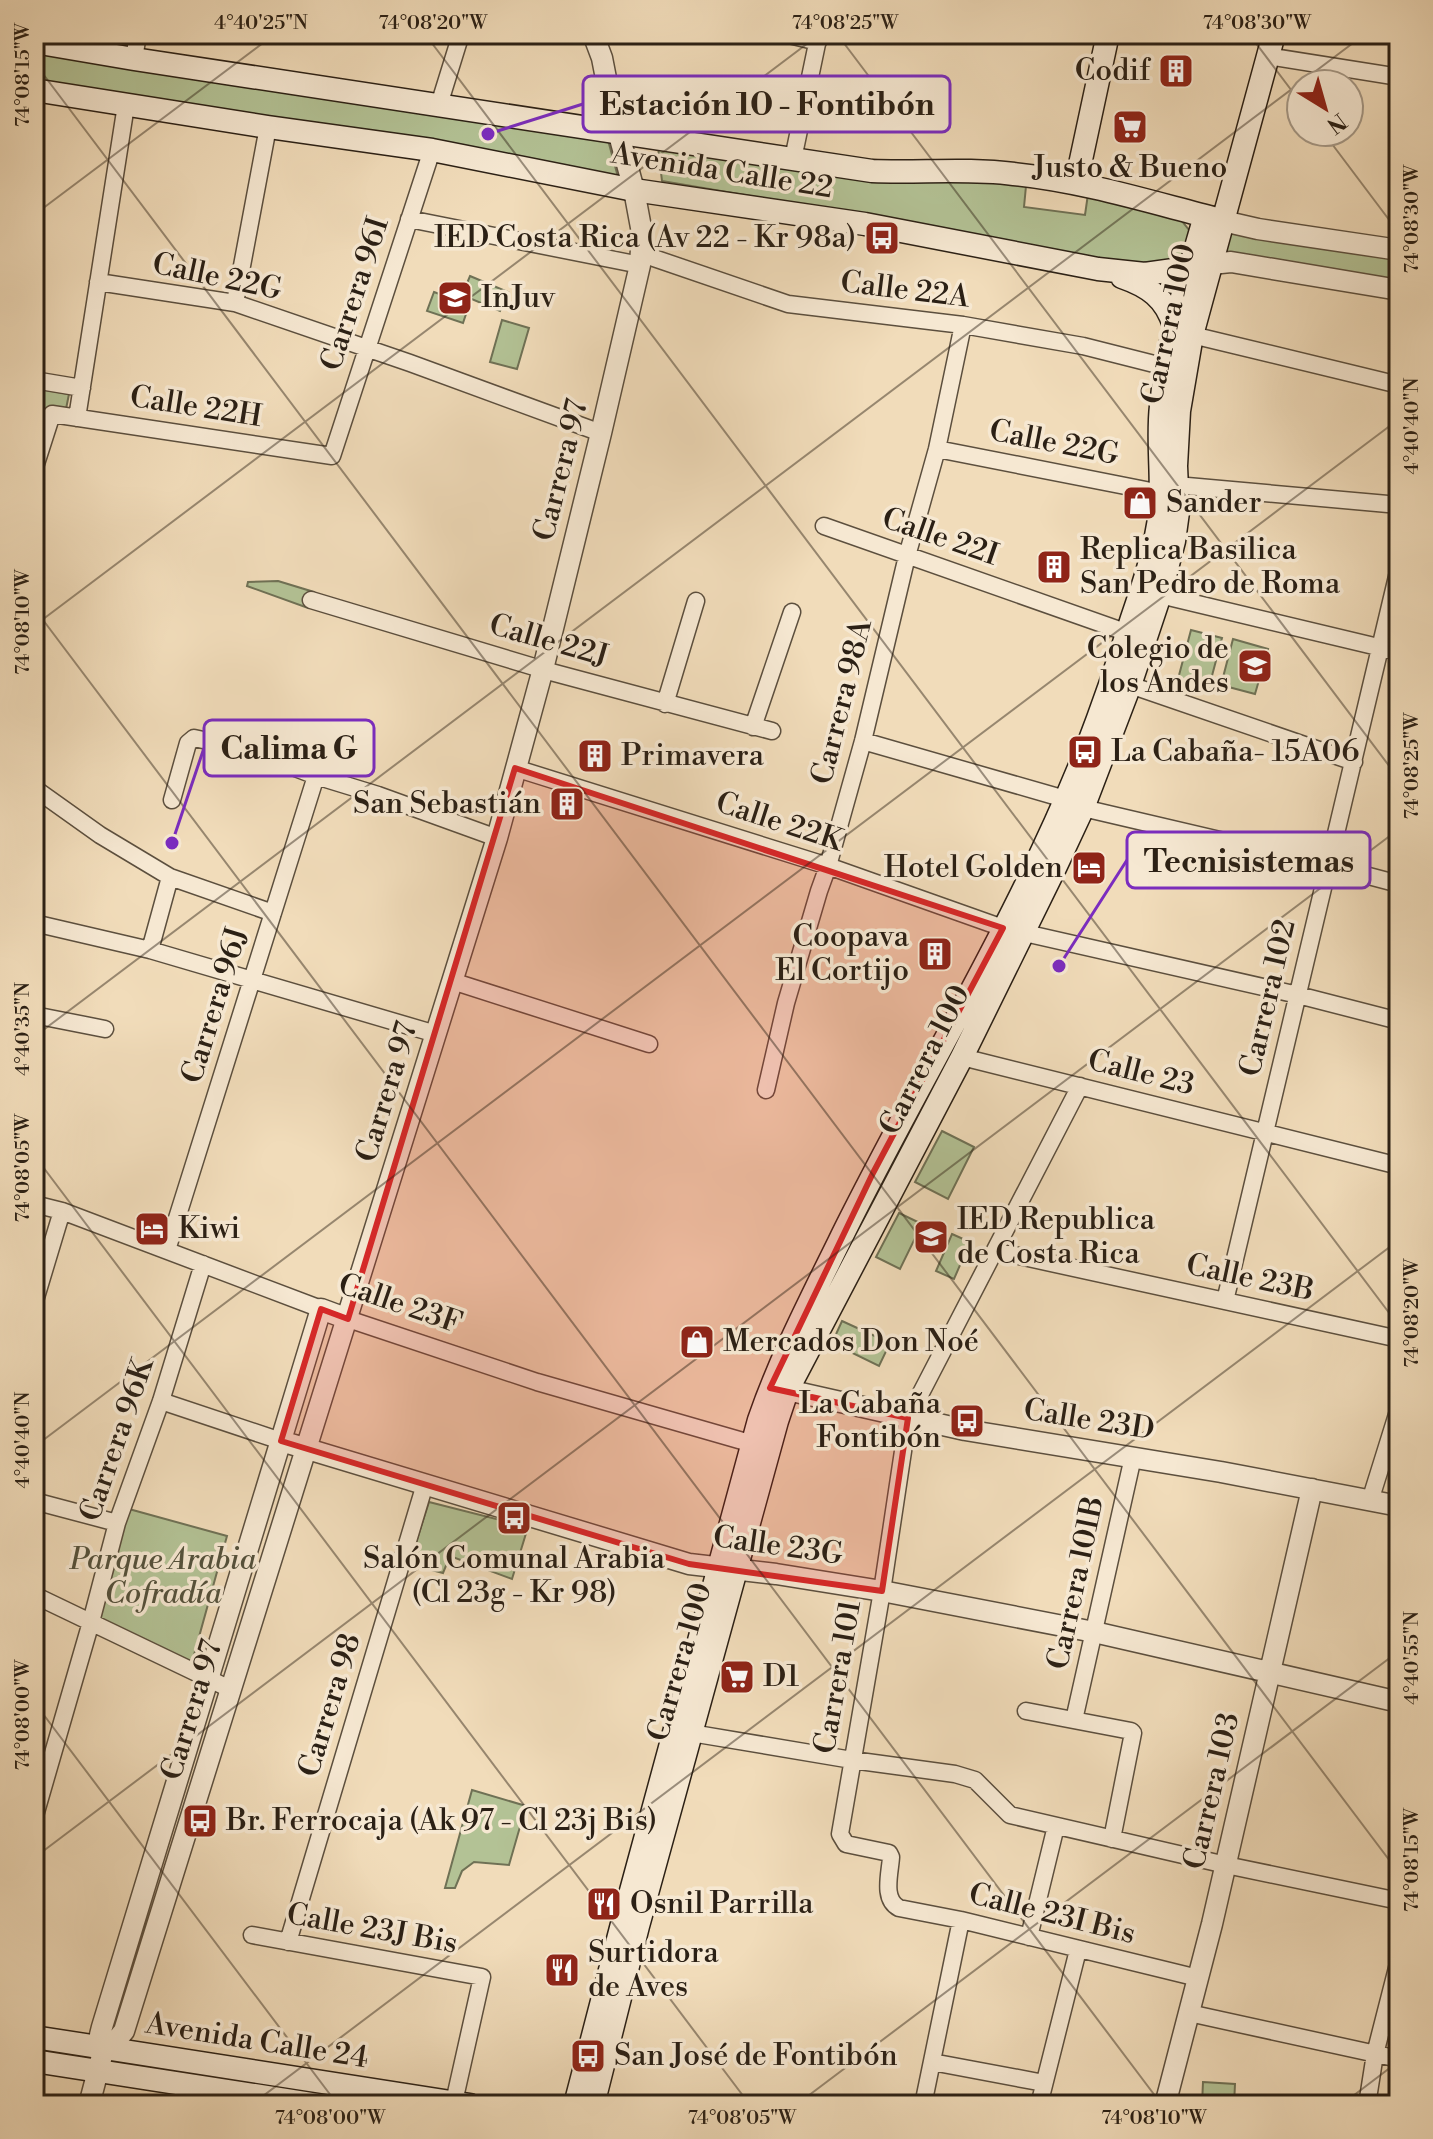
<svg xmlns="http://www.w3.org/2000/svg" width="1433" height="2139" font-family="'Libre Bodoni',serif">
<style>
.green{fill:#b3c295;stroke:#6f7155;stroke-width:2}
.lines{fill:none;stroke-linecap:round;stroke-linejoin:round}
.minor-casing{stroke:#5c4f3e;stroke-width:19}
.tertiary-casing{stroke:#5c4f3e;stroke-width:23}
.secondary-casing{stroke:#2b2015;stroke-width:25}
.minor{stroke:#f6e8d2;stroke-width:16}
.tertiary{stroke:#f6e8d2;stroke-width:20}
.secondary{stroke:#f6e8d2;stroke-width:22}
.marked{fill:#d62828;fill-opacity:0.2;stroke:#d62828;stroke-width:6;stroke-linejoin:round}
.ticks{fill:none;stroke:#2b2015;stroke-width:2;stroke-opacity:0.45}
.labels{text-anchor:middle;dominant-baseline:central;stroke-width:7;stroke-linejoin:round;paint-order:stroke}
.poi-label{font-size:30px;fill:#2b2015;stroke:#f6e8d2;text-anchor:start}
.street-label{font-size:30px;fill:#2b2015;stroke:#f6e8d2}
.park-label{font-size:30px;font-style:italic;fill:#54513b;stroke:#f6e8d2}
.leader{fill:none;stroke:#7b2cbf;stroke-width:3}
.callout-dot{fill:#7b2cbf;stroke:#f6e8d2;stroke-width:3}
.callout{fill:#f6e8d2;stroke:#7b2cbf;stroke-width:3}
.callout-label{font-size:32px;text-anchor:middle;font-weight:bold;fill:#2b2015}
.neatline{fill:none;stroke:#2b2015;stroke-width:3}
.ticks-label{font-size:20px;text-anchor:middle;fill:#2b2015}
</style>
<rect width="100%" height="100%" fill="#f1dcba"/>
<filter id="stains"><feTurbulence type="fractalNoise" baseFrequency=".0025" numOctaves="4"/><feColorMatrix values="0 0 0 0 .2 0 0 0 0 .09 0 0 0 0 .02 0 0 0 .5 -.17"/></filter>
<radialGradient id="worn" r=".72"><stop offset=".6" stop-color="#630" stop-opacity="0"/><stop offset="1" stop-color="#630" stop-opacity=".3"/></radialGradient>
<!-- green -->
<path class="green" d="M34 50 608 140 618 177 34 81Z
M658 147 1026 186 1024 207 1085 215 1088 194 1181 220 1189 230 1190 234 1183 256 1178 261 1147 267 839 211 662 181Z
M1229 232 1399 258V284L1225 255Z
M470 276 508 292 500 311 462 295Z
M434 292 469 305 463 323 427 311Z
M502 320 529 328 517 369 490 362Z
M34 388 69 394 66 409 40 411 34 434Z
M278 581 314 592 308 608 247 586 248 582Z
M1191 630 1222 638 1209 687 1178 679Z
M1233 639 1268 649 1255 694 1221 685Z
M942 1131 974 1147 948 1199 915 1182Z
M899 1213 922 1224 900 1269 876 1257Z
M952 1234 970 1242 954 1279 936 1271Z
M842 1321 890 1343 879 1366 832 1343Z
M429 1502 528 1527 512 1579 450 1556 443 1573 409 1564Z
M129 1509 227 1536 192 1662 98 1619Z
M472 1790 526 1806 509 1865 474 1862 462 1871 455 1888H445Z
M1203 2082 1235 2084 1234 2105H1202Z"/>
<g class="lines">
<defs>
<path id="minor" d="M785 34 818 42
M1267 56 1399 77
M134 59 138 34
M439 105 461 34
M793 159 819 34
M409 219 640 265
M642 254 788 304 963 325 1083 346 1166 367
M98 282 235 303 410 363 601 433
M235 303 268 127
M1192 335 1399 385
M34 380 82 388
M77 418 126 105
M937 449 1161 493
M34 470 52 414 332 456 432 150
M1176 485 1399 505
M824 526 1128 633
M1160 595 1399 652
M311 600 551 672 772 731
M1130 685 1354 762
M665 704 696 601
M753 727 792 612
M863 741 1065 799
M515 768 828 866 1003 928 1298 995 1399 1021
M34 788 100 835 170 877 273 913
M172 800 188 743 194 738 226 745 282 763 316 776 378 795 497 838
M1083 808 1327 865 1399 884
M34 923 150 950 436 1034
M150 950 170 877
M452 981 649 1044
M34 1015 105 1029
M962 1057 1399 1166
M1080 1086 908 1418 882 1591 840 1834 846 1844 889 1853 891 1857C890 1874 882 1899 899 1908L961 1920 1198 1978
M766 1090 786 1003 819 891 828 866 863 741 907 556 937 449 963 325
M34 1204 62 1211 321 1309
M167 1250 316 776
M996 1251 1399 1339
M1225 1301 1399 568
M34 1304 62 1211
M348 1319 537 1382 753 1444
M161 1401 281 1441
M34 1501 117 1523
M1370 1501 1399 1408
M34 1595 230 1689
M1026 1711 1131 1731 1133 1733 1112 1839
M1074 1720 1133 1457
M691 1733 852 1760 955 1774 975 1780 1010 1815 1226 1865 1399 1901
M34 1819 91 1622 117 1523 161 1401 203 1264
M252 1935 482 1977 454 2102
M1029 1937 1056 1826
M288 1942 425 1484
M1189 2013 1399 2059
M932 2062 1044 2083
M923 2105 961 1920
M1039 2105 1078 1950
M1367 2105 1375 2054 1399 1960"/>
<path id="tertiary" d="M1223 221 1258 229 1399 250
M1211 264 1231 262 1399 290
M774 1387 965 1430 1221 1472 1399 1506
M281 1441 689 1564 776 1574 882 1591 1094 1632 1399 1702
M104 2048 115 2042 124 2031 497 838 543 669 601 433 640 265 642 233 634 190 612 109 602 58 593 34
M89 2105 104 2048 100 2035 102 2027 321 1309 348 1319
M1165 2105 1212 1924 1312 1489"/>
<path id="secondary" d="M34 42 134 59 872 171C919 173 967 168 1014 174 1083 181 1150 202 1217 219
M34 90 268 127 432 150 634 190 865 224 1098 269 1145 274 1202 266
M1076 183 1108 34
M1122 277C1148 286 1166 298 1174 326
M34 2037 470 2105
M34 2061 319 2105
M575 2105 622 1924 759 1420C780 1359 810 1301 839 1242 919 1079 1017 923 1085 753 1102 709 1118 663 1132 618 1144 583 1156 547 1160 511 1163 476 1157 441 1161 406 1167 341 1187 279 1205 216
M593 2105 638 1926 777 1421 787 1391 962 1057 1055 868 1083 808 1130 685 1160 595 1174 541 1178 512 1176 466 1179 411 1192 335 1274 34"/>
</defs>
<!-- minor casing -->
<use href="#minor" class="minor-casing"/>
<!-- tertiary casing -->
<use href="#tertiary" class="tertiary-casing"/>
<!-- secondary casing -->
<use href="#secondary" class="secondary-casing"/>
<!-- minor -->
<use href="#minor" class="minor"/>
<!-- tertiary -->
<use href="#tertiary" class="tertiary"/>
<!-- secondary -->
<use href="#secondary" class="secondary"/>
</g>
<!-- marked area -->
<path class="marked" d="M515 768 1003 928 873 1173 770 1388 908 1418 882 1591 689 1564 281 1441 321 1309 348 1319Z"/>
<!-- ticks -->
<path class="ticks" d="M425 34 1399 1326M837 34 1399 779M1249 34 1301 103M34 62 1399 1873M1323 132 1399 233M34 215 275 34M34 608 1162 2105M34 626 820 34M34 1037 1365 34M34 1155 750 2105M34 1447 1399 419M34 1702 338 2105M34 1858 1399 829M251 2105 1399 1240M796 2105 1399 1651M1341 2105 1399 2061"/>
<!-- icons -->
<defs>
<symbol id="building-square" viewBox="-11 -11 22 22"><rect x="-9" y="-9" width="18" height="18" rx="4" fill="#8f2418" stroke="#f6e8d2"/><path d="M-4-6H4V6H1V3H-1V6H-4ZM-2.5-4.3h1.7v1.8h-1.7ZM.8-4.3h1.7v1.8H.8ZM-2.5-1h1.7V.8h-1.7ZM.8-1h1.7V.8H.8Z" fill="#fff"/></symbol>
<symbol id="supermarket-square" viewBox="-11 -11 22 22"><rect x="-9" y="-9" width="18" height="18" rx="4" fill="#8f2418" stroke="#f6e8d2"/><path d="M-6-5.5h2.5l.6 2H6L4.5 2H-2.5L-4.4-4H-6ZM-1.5 3.2a1.3 1.3 0 1 0 .1 0ZM3 3.2a1.3 1.3 0 1 0 .1 0Z" fill="#fff"/></symbol>
<symbol id="bus-square" viewBox="-11 -11 22 22"><rect x="-9" y="-9" width="18" height="18" rx="4" fill="#8f2418" stroke="#f6e8d2"/><path d="M-5-6H5V4H4V6H2V4H-2V6H-4V4H-5ZM-3.5-4V0h7V-4ZM-3.5 1.2v1.5H-2V1.2ZM2 1.2v1.5H3.5V1.2Z" fill="#fff"/></symbol>
<symbol id="school-square" viewBox="-11 -11 22 22"><rect x="-9" y="-9" width="18" height="18" rx="4" fill="#8f2418" stroke="#f6e8d2"/><path d="M0-5L7-2L0 1L-7-2ZM-4 1L0 2.5L4 1V4Q0 6-4 4Z" fill="#fff"/></symbol>
<symbol id="shop-square" viewBox="-11 -11 22 22"><rect x="-9" y="-9" width="18" height="18" rx="4" fill="#8f2418" stroke="#f6e8d2"/><path d="M-5-2.5h2.3a2.7 3.5 0 0 1 5.4 0H5L5.5 6h-11ZM-1.5-2.5h3a1.5 2.3 0 0 0-3 0Z" fill="#fff"/></symbol>
<symbol id="hotel-square" viewBox="-11 -11 22 22"><rect x="-9" y="-9" width="18" height="18" rx="4" fill="#8f2418" stroke="#f6e8d2"/><path d="M-6-4.5h1.5V1H6V5H4.5V3h-9V5H-6ZM-4 0a1.8 1.8 0 1 1 3.6 0ZM.5 0V-2.5h3Q6-2.5 6 0Z" fill="#fff"/></symbol>
<symbol id="restaurant-square" viewBox="-11 -11 22 22"><rect x="-9" y="-9" width="18" height="18" rx="4" fill="#8f2418" stroke="#f6e8d2"/><path d="M-5-6h1v4h1v-4h1v4h1v-4h1v5L-1.5 .5V6h-2V.5L-5-1ZM5-6V6H3V1.5H1.5Q1.5-4 5-6Z" fill="#fff"/></symbol>
</defs>
<g fill-rule="evenodd">
<use href="#building-square" x="1156" y="51" width="40" height="40"/>
<use href="#supermarket-square" x="1110" y="107" width="40" height="40"/>
<use href="#bus-square" x="862" y="218" width="40" height="40"/>
<use href="#school-square" x="435" y="278" width="40" height="40"/>
<use href="#shop-square" x="1120" y="483" width="40" height="40"/>
<use href="#building-square" x="1034" y="547" width="40" height="40"/>
<use href="#school-square" x="1235" y="646" width="40" height="40"/>
<use href="#bus-square" x="1065" y="732" width="40" height="40"/>
<use href="#building-square" x="575" y="736" width="40" height="40"/>
<use href="#building-square" x="547" y="784" width="40" height="40"/>
<use href="#hotel-square" x="1069" y="848" width="40" height="40"/>
<use href="#building-square" x="915" y="934" width="40" height="40"/>
<use href="#hotel-square" x="132" y="1209" width="40" height="40"/>
<use href="#school-square" x="911" y="1217" width="40" height="40"/>
<use href="#shop-square" x="677" y="1322" width="40" height="40"/>
<use href="#bus-square" x="947" y="1401" width="40" height="40"/>
<use href="#bus-square" x="494" y="1498" width="40" height="40"/>
<use href="#supermarket-square" x="717" y="1657" width="40" height="40"/>
<use href="#bus-square" x="180" y="1801" width="40" height="40"/>
<use href="#restaurant-square" x="584" y="1884" width="40" height="40"/>
<use href="#restaurant-square" x="542" y="1950" width="40" height="40"/>
<use href="#bus-square" x="568" y="2036" width="40" height="40"/>
</g>
<g class="labels">
<!-- poi labels -->
<g class="poi-label">
<text x="1150" y="71" text-anchor="end">Codif</text>
<text x="1130" y="168" text-anchor="middle">Justo &amp; Bueno</text>
<text x="856" y="238" text-anchor="end">IED Costa Rica (Av 22 - Kr 98a)</text>
<text x="481" y="298">InJuv</text>
<text x="1166" y="503">Sander</text>
<text x="1080" y="550">Replica Basilica<tspan x="1080" dy="34">San Pedro de Roma</tspan></text>
<text x="1229" y="649" text-anchor="end">Colegio de<tspan x="1229" dy="34">los Andes</tspan></text>
<text x="1111" y="752">La Cabaña- 15A06</text>
<text x="621" y="756">Primavera</text>
<text x="541" y="804" text-anchor="end">San Sebastián</text>
<text x="1063" y="868" text-anchor="end">Hotel Golden</text>
<text x="909" y="937" text-anchor="end">Coopava<tspan x="909" dy="34">El Cortijo</tspan></text>
<text x="957" y="1220">IED Republica<tspan x="957" dy="34">de Costa Rica</tspan></text>
<text x="178" y="1229">Kiwi</text>
<text x="723" y="1342">Mercados Don Noé</text>
<text x="941" y="1404" text-anchor="end">La Cabaña<tspan x="941" dy="34">Fontibón</tspan></text>
<text x="514" y="1559" text-anchor="middle">Salón Comunal Arabia<tspan x="514" dy="34">(Cl 23g - Kr 98)</tspan></text>
<text x="763" y="1677">D1</text>
<text x="226" y="1821">Br. Ferrocaja (Ak 97 - Cl 23j Bis)</text>
<text x="630" y="1904">Osnil Parrilla</text>
<text x="588" y="1953">Surtidora<tspan x="588" dy="34">de Aves</tspan></text>
<text x="614" y="2056">San José de Fontibón</text>
</g>
<!-- street labels -->
<g class="street-label">
<text transform="translate(722 171) rotate(9)">Avenida Calle 22</text>
<text transform="translate(217 277) rotate(12)">Calle 22G</text>
<text transform="translate(905 290) rotate(7)">Calle 22A</text>
<text transform="translate(355 294) rotate(-72)">Carrera 96I</text>
<text transform="translate(1169 324) rotate(-78)">Carrera 100</text>
<text transform="translate(196 407) rotate(9)">Calle 22H</text>
<text transform="translate(1054 443) rotate(11)">Calle 22G</text>
<text transform="translate(561 470) rotate(-76)">Carrera 97</text>
<text transform="translate(940 537) rotate(19)">Calle 22I</text>
<text transform="translate(549 641) rotate(16)">Calle 22J</text>
<text transform="translate(842 702) rotate(-76)">Carrera 98A</text>
<text transform="translate(779 822) rotate(18)">Calle 22K</text>
<text transform="translate(1268 998) rotate(-77)">Carrera 102</text>
<text transform="translate(215 1005) rotate(-73)">Carrera 96J</text>
<text transform="translate(925 1060) rotate(-63)">Carrera 100</text>
<text transform="translate(1141 1073) rotate(14)">Calle 23</text>
<text transform="translate(387 1092) rotate(-73)">Carrera 97</text>
<text transform="translate(1250 1278) rotate(12)">Calle 23B</text>
<text transform="translate(400 1304) rotate(19)">Calle 23F</text>
<text transform="translate(1089 1420) rotate(9)">Calle 23D</text>
<text transform="translate(117 1440) rotate(-71)">Carrera 96K</text>
<text transform="translate(778 1546) rotate(8)">Calle 23G</text>
<text transform="translate(1076 1583) rotate(-78)">Carrera 101B</text>
<text transform="translate(680 1662) rotate(-74)">Carrera 100</text>
<text transform="translate(838 1677) rotate(-80)">Carrera 101</text>
<text transform="translate(330 1705) rotate(-73)">Carrera 98</text>
<text transform="translate(192 1710) rotate(-73)">Carrera 97</text>
<text transform="translate(1212 1791) rotate(-77)">Carrera 103</text>
<text transform="translate(1052 1914) rotate(14)">Calle 23I Bis</text>
<text transform="translate(372 1929) rotate(10)">Calle 23J Bis</text>
<text transform="translate(257 2041) rotate(9)">Avenida Calle 24</text>
</g>
<!-- park labels -->
<g class="park-label">
<text x="163" y="1560">Parque Arabia<tspan x="163" dy="34">Cofradía</tspan></text>
</g>
</g>
<!-- callouts -->
<path class="leader" d="M488 134L583 104M172 843L204 748M1059 966L1127 860"/>
<g class="callout-dot">
<circle cx="488" cy="134" r="8"/>
<circle cx="172" cy="843" r="8"/>
<circle cx="1059" cy="966" r="8"/>
</g>
<g class="callout">
<rect x="583" y="76" width="367" height="56" rx="8"/>
<rect x="204" y="720" width="170" height="56" rx="8"/>
<rect x="1127" y="832" width="243" height="56" rx="8"/>
</g>
<g class="callout-label">
<text x="767" y="115">Estación 10 - Fontibón</text>
<text x="289" y="759">Calima G</text>
<text x="1249" y="872">Tecnisistemas</text>
</g>
<!-- margin -->
<rect width="1433" height="2139" fill="none" stroke="#f1dcba" stroke-width="88"/>
<!-- north arrow -->
<g transform="translate(1325 108) rotate(143)"><circle r="38" fill="#f6e8d2" stroke="#a59886" stroke-width="2"/>
<path d="M0-6L14 30L0 20L-14 30Z" fill="#8f2418"/>
<text y="-12" font-size="22" font-weight="bold" text-anchor="middle" fill="#2b2015">N</text>
</g>
<rect x="44" y="44" width="1345" height="2051" class="neatline"/>
<g class="ticks-label">
<text x="261" y="29">4°40'25"N</text>
<text x="433" y="29">74°08'20"W</text>
<text x="845" y="29">74°08'25"W</text>
<text x="1257" y="29">74°08'30"W</text>
<text transform="translate(22 75) rotate(-90)" y="7">74°08'15"W</text>
<text transform="translate(1411 219) rotate(-90)" y="7">74°08'30"W</text>
<text transform="translate(1411 426) rotate(-90)" y="7">4°40'40"N</text>
<text transform="translate(22 622) rotate(-90)" y="7">74°08'10"W</text>
<text transform="translate(1411 766) rotate(-90)" y="7">74°08'25"W</text>
<text transform="translate(22 1029) rotate(-90)" y="7">4°40'35"N</text>
<text transform="translate(22 1168) rotate(-90)" y="7">74°08'05"W</text>
<text transform="translate(1411 1313) rotate(-90)" y="7">74°08'20"W</text>
<text transform="translate(22 1440) rotate(-90)" y="7">4°40'40"N</text>
<text transform="translate(1411 1658) rotate(-90)" y="7">4°40'55"N</text>
<text transform="translate(22 1715) rotate(-90)" y="7">74°08'00"W</text>
<text transform="translate(1411 1860) rotate(-90)" y="7">74°08'15"W</text>
<text x="330" y="2124">74°08'00"W</text>
<text x="742" y="2124">74°08'05"W</text>
<text x="1154" y="2124">74°08'10"W</text>
</g>
<rect width="100%" height="100%" filter="url(#stains)"/>
<rect width="100%" height="100%" fill="url(#worn)"/>
</svg>
